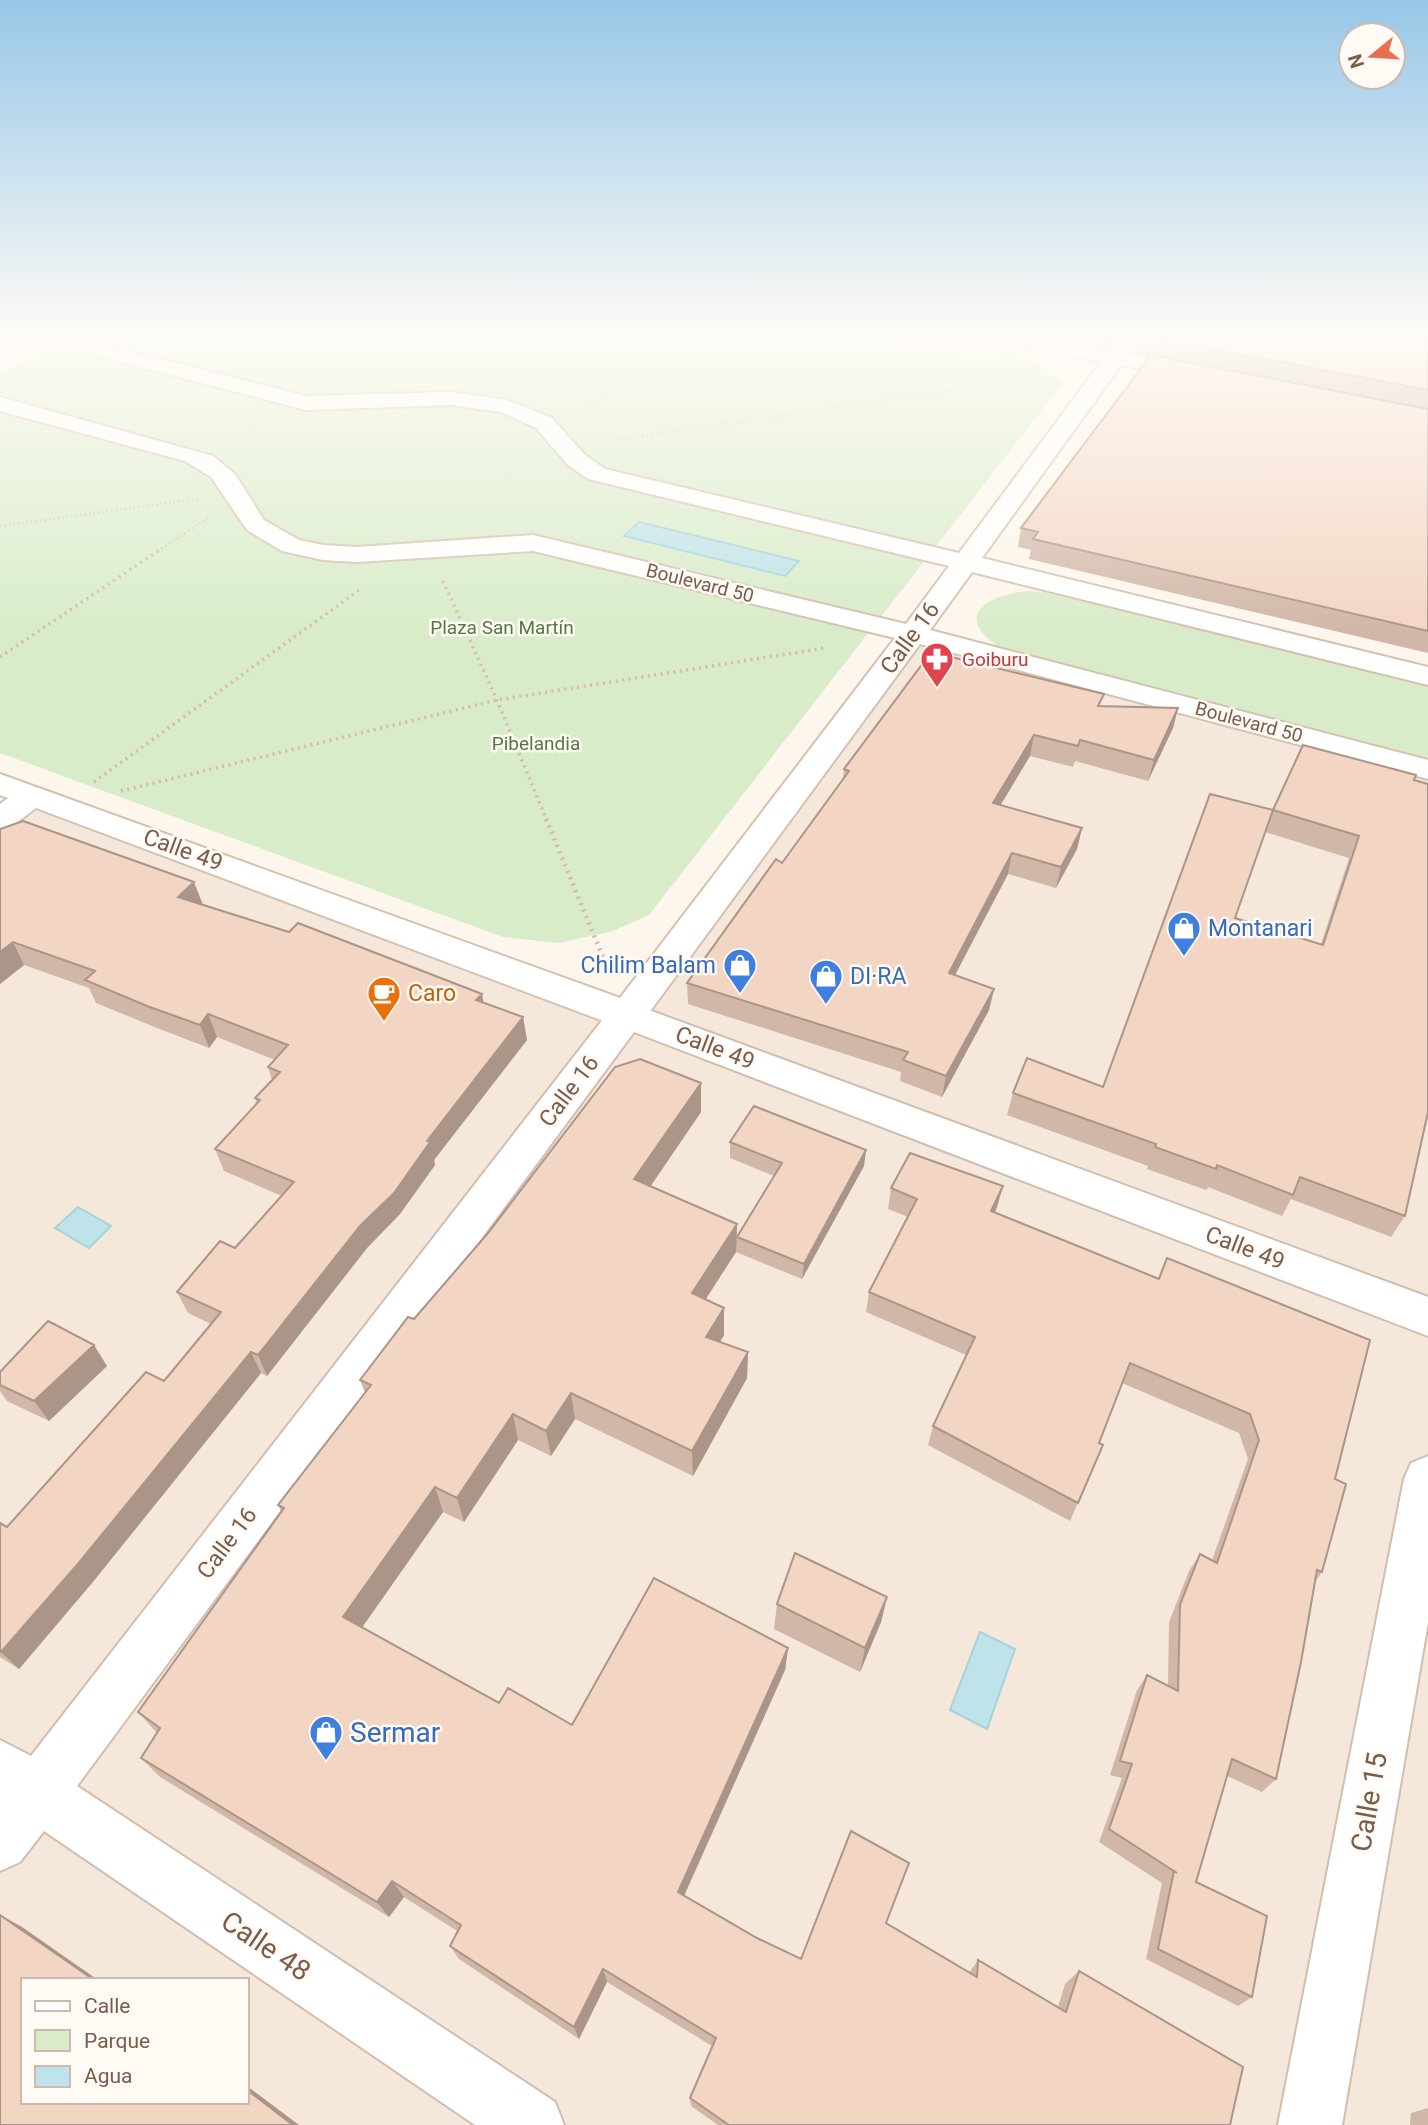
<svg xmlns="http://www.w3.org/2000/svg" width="1428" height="2125" font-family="Roboto,sans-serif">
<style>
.residential{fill:#f5e8da;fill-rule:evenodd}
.green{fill:#d8ecc9}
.water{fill:#bfe3e8;stroke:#a5d3da;stroke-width:2}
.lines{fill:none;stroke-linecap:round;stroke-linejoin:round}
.minor-casing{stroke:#d1beb0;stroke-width:4}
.secondary-casing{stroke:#d6c0b0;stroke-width:4}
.path-far2{stroke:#d9b8a5;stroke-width:2.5;stroke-dasharray:1 3.5;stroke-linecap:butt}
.path-far1{stroke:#d9b8a5;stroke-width:3.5;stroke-dasharray:2 4.5;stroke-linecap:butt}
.path{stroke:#d9b8a5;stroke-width:4.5;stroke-dasharray:2 5;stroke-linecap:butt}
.minor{fill:#fff;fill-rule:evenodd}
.secondary{fill:#fff;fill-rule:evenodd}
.wall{fill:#d1b7a8;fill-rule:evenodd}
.shaded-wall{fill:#aa9588}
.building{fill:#f3d5c3;stroke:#aa9588;stroke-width:2;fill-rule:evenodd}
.labels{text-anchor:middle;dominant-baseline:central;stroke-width:5;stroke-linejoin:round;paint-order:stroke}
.far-street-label{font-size:19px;fill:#7a5c4d;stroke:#fffaf3}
.far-park-label{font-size:19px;fill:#537a41;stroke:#fffaf3}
.far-health-label{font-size:19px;fill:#be3a42;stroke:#fffaf3;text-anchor:start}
.street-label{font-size:23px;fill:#7a5c4d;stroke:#fffaf3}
.shop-label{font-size:23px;fill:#366cbe;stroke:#fffaf3;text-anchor:start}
.food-label{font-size:23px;fill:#c56008;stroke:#fffaf3;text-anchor:start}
.near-shop-label{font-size:28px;fill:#366cbe;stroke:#fffaf3;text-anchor:start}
.near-street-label{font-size:28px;fill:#7a5c4d;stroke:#fffaf3}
</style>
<rect width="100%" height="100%" fill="#fdf6ec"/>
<!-- residential -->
<path class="residential" d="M913 634 1428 770V2125H0V820L32 796 626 1015ZM23 1980H247V2102H23Z"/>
<!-- green -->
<path class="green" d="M76 336H862L986 360C991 358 998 355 1002 355 1024 354 1049 368 1062 384L649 915 613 931 558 943 503 937 0 753V373Z
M1027 591 1044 592 1428 682V761L1002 649C952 617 984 596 1027 591Z"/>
<!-- water -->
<path class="water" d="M639 522 799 561 785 576 624 536Z
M78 1207 111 1226 89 1248 55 1228Z
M980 1632 1015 1649 987 1729 950 1710Z"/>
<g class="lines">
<defs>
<path id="minor" d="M1122 336H1142L1129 354 1204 369 1207 374 1204 379 1196 380 1108 362 1104 358Z
M627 1002 1428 1297V1336L634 1032 77 1786 555 2102 564 2125H475L44 1831 20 1862 0 1871V1740L31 1756 614 1005Z
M1428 1456V1622L1342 2125H1278L1404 1479 1411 1463Z"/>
<path id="secondary" d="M18 336H68L306 396 451 392 507 400 552 418 585 455 605 469 959 553 1101 362 994 342 987 340 984 336H1027L1122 354 1126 358 982 558 1428 667V685L972 572 930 630 1428 760V779L920 644 640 1025 627 1028 614 1025 36 808 11 827 0 830V804L8 798 0 795V774L620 998 895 638 533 551 357 562 323 560 282 551 247 530 211 477 185 461 0 411V397L213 456 235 474 264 520 299 540 323 545 357 547 533 535 906 624 949 566 588 479 568 465 536 428 501 412 451 405 306 410 40 341 0 358V344Z"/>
</defs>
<!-- minor casing -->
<use href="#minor" class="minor-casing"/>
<!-- secondary casing -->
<use href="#secondary" class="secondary-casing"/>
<!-- path-far2 -->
<path class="path-far2" d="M348 336 360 372
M450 367 496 336
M581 414 683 336
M607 441 1041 377
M0 526 198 499
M158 551 209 517"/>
<!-- path-far1 -->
<path class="path-far1" d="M443 581 497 700 547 821
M0 657 161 549
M94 782 362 588
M121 791 497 700 825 648"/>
<!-- path -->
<path class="path" d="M546 819 607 967"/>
<!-- minor -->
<use href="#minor" class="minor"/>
<!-- secondary -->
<use href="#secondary" class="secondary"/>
</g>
<!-- wall -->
<path class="wall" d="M1092 336H1120L1108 349 1091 345Z
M1137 336H1428V653L1029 559 1031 550 1018 547 1021 528 1151 356 1134 352Z
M1102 706 1178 708 1173 728 1148 781 1075 761 1073 767 1030 756 1000 806 1082 828 1077 849 1056 888 1008 874 955 975 994 989 989 1010 942 1097 900 1081 901 1072 688 1004 687 983 782 863 843 779 844 769Z
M1414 780 1405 1216 1391 1237 1291 1199 1282 1216 1208 1187 1206 1190 1147 1169 1148 1166 1007 1115 1013 1093 1103 1087 1273 810ZM1265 832 1349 858 1321 944 1235 918Z
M0 829 202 904 482 994 483 1002 523 1017 527 1040 434 1160 435 1165 400 1214 367 1248 267 1376 261 1373 92 1583 19 1669 0 1657V1523L7 1527 164 1381 211 1324 188 1313 177 1292 235 1248 282 1196 224 1171 215 1149 257 1104 255 1098 272 1080 268 1067 275 1060 217 1037 209 1048 157 1028 96 1003 89 988 24 965 0 984Z
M701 1112 651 1186 737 1224V1237L774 1176 730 1158V1142L864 1166 802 1279 736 1252 706 1299 724 1335 720 1342 748 1352 747 1378 693 1476 575 1419 551 1456 518 1440 464 1522 443 1512 362 1627 499 1703 572 1725 788 1648 785 1670 684 1896 757 1938 801 1959 886 1923 969 1973 978 1960 1058 2007 1065 1984 1079 1971 1230 2125H718L691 2106 690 2098 712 2046 607 1982 579 2039 459 1959 450 1946 457 1931 404 1897 389 1917 160 1777 141 1758 157 1733 138 1712 281 1511 278 1505 365 1393 360 1380 414 1319Z
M891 1188 997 1207 995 1212 1158 1278 1167 1258 1335 1479 1322 1572 1315 1582 1276 1779 1262 1792 1227 1776 1196 1882 1252 1997 1238 2006 1146 1959 1162 1883 1099 1842 1122 1778 1110 1775 1137 1690 1147 1675 1168 1685 1169 1622 1189 1571 1200 1554 1212 1560 1248 1459 1239 1433 1122 1383 1099 1443 1103 1445 1070 1521 928 1445 933 1426 966 1355 866 1312 869 1292 908 1217 888 1209Z
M107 1366 49 1421 7 1401 0 1391V1372Z
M887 1597 881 1622 860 1672 774 1629 777 1604Z
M1428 2108V2125H1410L1411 2113Z"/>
<!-- shaded-wall -->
<path class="shaded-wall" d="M1111 336H1120L1108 349Z
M1178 708 1173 728 1148 781 1154 760Z
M1034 735 1030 756 989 824 993 803Z
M1082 828 1077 849 1056 888 1061 867Z
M1012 853 1008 874 945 994 949 973Z
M194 882 203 905 178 897Z
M13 942 24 965 0 984V952Z
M994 989 989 1010 942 1097 946 1076Z
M482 994 486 1017 476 1000Z
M208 1014 217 1037 209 1048 200 1025Z
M523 1017 527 1040 434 1160 435 1165 400 1214 367 1248 267 1376 258 1355Z
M701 1083V1112L636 1207 634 1179Z
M866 1150 864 1166 802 1279 804 1264Z
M1003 1186 997 1207 986 1232 991 1211Z
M737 1224 736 1252 692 1320V1293Z
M724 1308V1335L707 1364 706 1337Z
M94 1345 107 1366 49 1421 34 1401Z
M251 1352 261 1373 92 1583 19 1669 1 1652Z
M748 1352 747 1378 693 1476 692 1451Z
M571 1393 575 1419 551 1456 546 1431Z
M513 1414 518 1440 464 1522 457 1498Z
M435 1487 443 1512 354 1639 343 1617Z
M887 1597 881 1622 860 1672 865 1648Z
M788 1648 785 1670 679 1907 678 1892Z
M392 1881 404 1897 389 1917 377 1902Z
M0 1915 22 1927 98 1980H94Z
M603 1969 607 1982 579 2039 574 2027Z
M247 2086 299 2125H293L247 2090Z"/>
<!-- building -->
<path class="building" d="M1143 336H1428V390Z
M1151 355 1428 409V631L1033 539 1038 532 1021 528Z
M929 655H943L1104 694 1098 706 1178 708 1154 760 1080 740 1078 746 1034 735 993 803 1082 828 1061 867 1012 853 949 973 994 989 946 1076 903 1060 908 1052 687 983 776 859 782 863 849 771 844 769Z
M1303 745 1416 775 1414 780 1428 784V1112L1405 1216 1300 1177 1293 1195 1217 1165 1216 1169 1155 1147 1156 1144 1013 1093 1027 1058 1103 1087 1210 794 1273 810ZM1273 810 1359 836 1323 945 1235 918Z
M23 821 194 882 178 897 289 932 298 923 482 994 476 1000 523 1017 427 1141 430 1142 394 1193 360 1226 258 1355 251 1352 77 1565 1 1652 0 1651V1523L7 1527 146 1372 164 1381 221 1312 177 1292 220 1241 235 1248 294 1182 215 1149 260 1100 255 1098 280 1072 268 1067 288 1045 208 1014 200 1025 147 1006 85 980 95 971 13 942 0 952V829Z
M640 1059 701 1083 634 1179 737 1224 692 1293 724 1308 706 1337 748 1352 692 1451 571 1393 546 1431 513 1414 457 1498 435 1487 343 1617 499 1703 508 1688 572 1725 654 1578 788 1648 678 1892 757 1938 801 1959 851 1831 909 1863 886 1923 977 1977 978 1960 1066 2012 1079 1971 1243 2067 1230 2125H729L690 2098 716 2038 603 1969 574 2027 450 1946 461 1925 392 1881 377 1902 141 1758 160 1728 138 1712 284 1508 278 1505 371 1385 360 1380 408 1317 414 1319 488 1233 615 1067Z
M754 1106 866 1150 804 1264 737 1237 782 1163 730 1142Z
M910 1153 1003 1186 991 1211 1058 1238 1159 1279 1167 1258 1370 1340 1335 1479 1346 1484 1322 1572 1317 1570 1301 1662 1276 1779 1232 1759 1196 1882 1267 1916 1252 1997 1158 1949 1174 1871 1177 1873 1109 1829 1132 1764 1120 1761 1147 1675 1178 1691 1180 1605 1200 1554 1217 1563 1259 1440 1250 1414 1130 1363 1099 1443 1103 1445 1078 1503 933 1426 975 1337 869 1292 917 1199 891 1188Z
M48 1321 94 1345 34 1401 0 1385V1372Z
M795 1553 887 1597 865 1648 777 1604Z
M0 1915 94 1980H23V2102H247V2090L293 2125H0Z"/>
<!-- sky -->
<linearGradient id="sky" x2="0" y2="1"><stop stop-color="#97c7e8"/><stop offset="0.53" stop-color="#fefbf6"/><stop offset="1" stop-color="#fefbf6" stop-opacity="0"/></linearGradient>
<rect width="1428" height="633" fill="url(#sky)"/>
<!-- icons -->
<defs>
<symbol id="pharmacy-pin" viewBox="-11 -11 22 30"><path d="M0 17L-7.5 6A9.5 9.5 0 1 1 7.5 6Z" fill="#e0444e" stroke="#fffaf3"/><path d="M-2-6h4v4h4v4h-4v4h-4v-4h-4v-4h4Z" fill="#fff"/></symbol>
<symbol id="shop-pin" viewBox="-11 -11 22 30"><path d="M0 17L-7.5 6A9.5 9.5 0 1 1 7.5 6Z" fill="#3f7fe0" stroke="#fffaf3"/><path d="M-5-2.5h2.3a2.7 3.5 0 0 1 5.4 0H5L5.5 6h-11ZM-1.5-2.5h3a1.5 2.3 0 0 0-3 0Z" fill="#fff"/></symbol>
<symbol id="cafe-pin" viewBox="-11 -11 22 30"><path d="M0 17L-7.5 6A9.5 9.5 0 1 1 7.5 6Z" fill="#e8710a" stroke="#fffaf3"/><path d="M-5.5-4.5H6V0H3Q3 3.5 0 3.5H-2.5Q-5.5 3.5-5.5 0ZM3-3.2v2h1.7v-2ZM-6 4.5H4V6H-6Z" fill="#fff"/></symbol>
</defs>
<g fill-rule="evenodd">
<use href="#pharmacy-pin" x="918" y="640" width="38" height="52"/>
<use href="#shop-pin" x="1165" y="909" width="38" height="52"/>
<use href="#shop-pin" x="721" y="946" width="38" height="52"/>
<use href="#shop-pin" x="807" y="957" width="38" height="52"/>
<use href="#cafe-pin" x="365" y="974" width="38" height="52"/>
<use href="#shop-pin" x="307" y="1713" width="38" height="52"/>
</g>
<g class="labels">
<!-- far-street labels -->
<g class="far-street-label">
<text transform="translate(700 583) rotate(14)">Boulevard 50</text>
<text transform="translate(1249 722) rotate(15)">Boulevard 50</text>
</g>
<!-- far-park labels -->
<g class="far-park-label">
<text x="502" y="627">Plaza San Martín</text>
<text x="536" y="743">Pibelandia</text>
</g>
<!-- far-health labels -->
<g class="far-health-label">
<text x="962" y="659">Goiburu</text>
</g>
<!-- street labels -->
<g class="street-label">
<text transform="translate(910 638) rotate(-54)">Calle 16</text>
<text transform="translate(183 850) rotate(20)">Calle 49</text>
<text transform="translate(715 1048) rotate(21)">Calle 49</text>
<text transform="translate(569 1091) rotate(-53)">Calle 16</text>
<text transform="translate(1245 1248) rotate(21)">Calle 49</text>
<text transform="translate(227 1543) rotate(-53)">Calle 16</text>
</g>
<!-- shop labels -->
<g class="shop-label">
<text x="1208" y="928">Montanari</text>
<text x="716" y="965" text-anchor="end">Chilim Balam</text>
<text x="850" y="976">DI·RA</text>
</g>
<!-- food labels -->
<g class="food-label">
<text x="408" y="993">Caro</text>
</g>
<!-- near-shop labels -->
<g class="near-shop-label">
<text x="350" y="1732">Sermar</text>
</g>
<!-- near-street labels -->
<g class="near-street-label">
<text transform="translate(1369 1802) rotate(-80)">Calle 15</text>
<text transform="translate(266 1946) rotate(34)">Calle 48</text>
</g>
</g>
<!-- legend -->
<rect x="21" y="1978" width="228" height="126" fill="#fffaf3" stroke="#cabbb1" stroke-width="2"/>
<rect x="35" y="2001" width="35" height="10" fill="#ffffff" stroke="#cabbb1" stroke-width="2"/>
<text x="84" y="2013" font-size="21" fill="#7a5c4d">Calle</text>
<rect x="35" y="2030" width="35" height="21" fill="#d8ecc9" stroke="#cabbb1" stroke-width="2"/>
<text x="84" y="2048" font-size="21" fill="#7a5c4d">Parque</text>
<rect x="35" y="2066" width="35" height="21" fill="#bfe3e8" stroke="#cabbb1" stroke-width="2"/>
<text x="84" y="2083" font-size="21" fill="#7a5c4d">Agua</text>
<!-- north arrow -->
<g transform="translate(1372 56) rotate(252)"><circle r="33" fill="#fffaf3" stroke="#cabbb1" stroke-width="2"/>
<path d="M0-5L12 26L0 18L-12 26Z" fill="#e76f51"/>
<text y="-10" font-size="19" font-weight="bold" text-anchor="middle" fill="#7a5c4d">N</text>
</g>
</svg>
